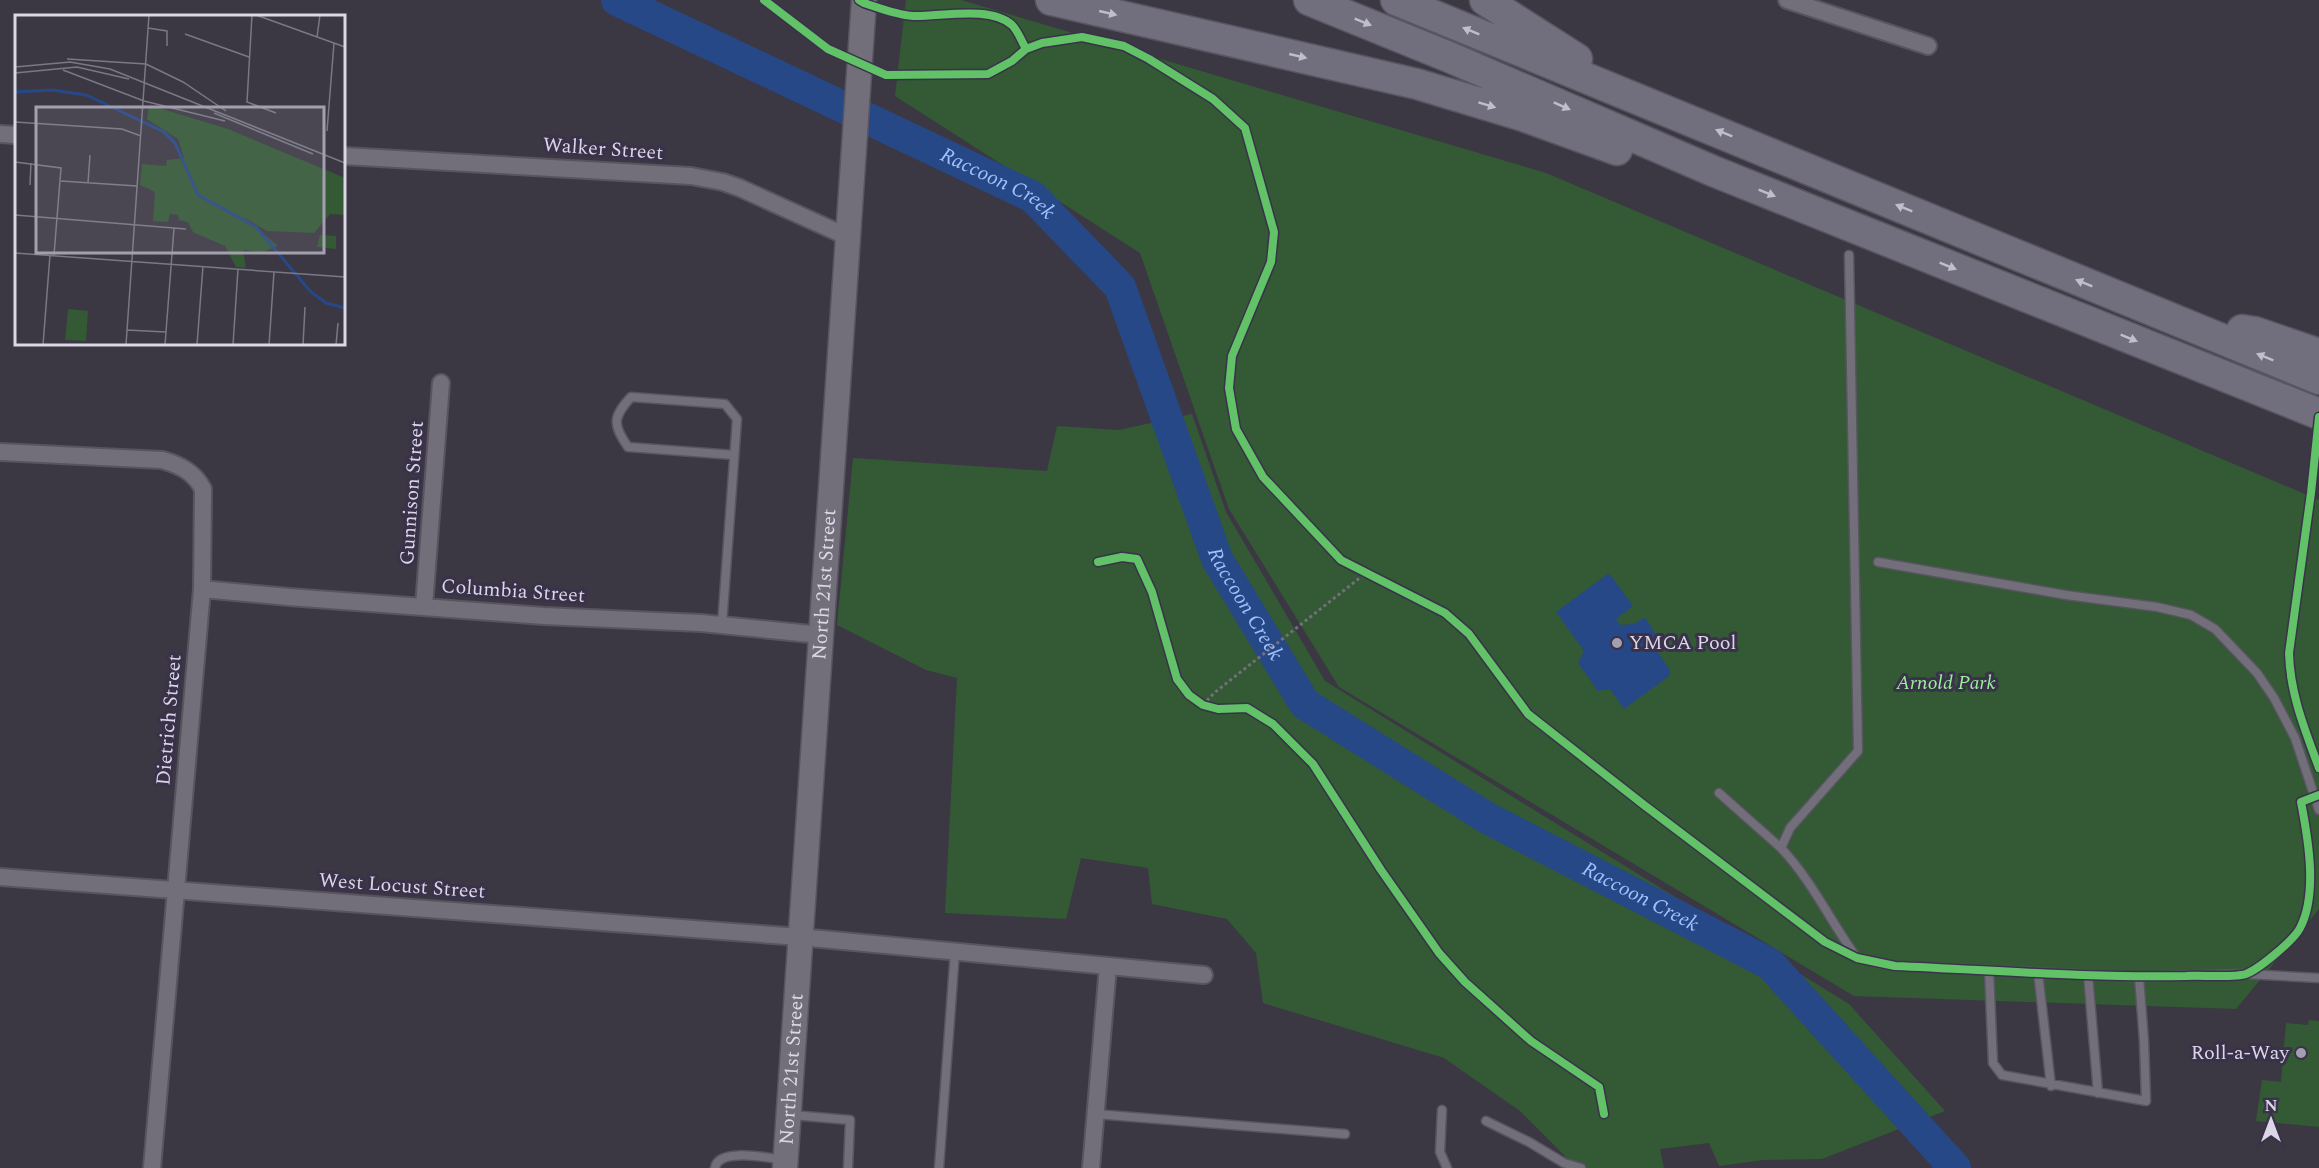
<svg xmlns="http://www.w3.org/2000/svg" width="2319" height="1168" font-family="Spectral,serif">
<style>
.green{fill:#335a34}
.water{fill:#264887}
.lines{fill:none;stroke-linecap:round;stroke-linejoin:round}
.river{stroke:#264887;stroke-width:32}
.service-casing{stroke:#585460;stroke-width:11}
.minor-casing{stroke:#585460;stroke-width:20}
.secondary-casing{stroke:#585460;stroke-width:27}
.motorway-casing{stroke:#585460;stroke-width:33}
.path{stroke:#73707b;stroke-width:3;stroke-dasharray:3 3;stroke-linecap:butt}
.service{stroke:#726f7b;stroke-width:8}
.minor{stroke:#726f7b;stroke-width:16}
.secondary{stroke:#726f7b;stroke-width:24}
.motorway{stroke:#716f7d;stroke-width:30}
.cycleway-casing{stroke:#39324a;stroke-width:11}
.cycleway{stroke:#61c268;stroke-width:8}
.oneway{fill:#c1bdcc}
.poi-dot{fill:#a49fae;stroke:#39324a;stroke-width:2}
.labels{text-anchor:middle;dominant-baseline:central;stroke-width:6;stroke-linejoin:round;paint-order:stroke}
.street-label{font-size:20px;fill:#dcd7e7;stroke:#39324a}
.poi-label{font-size:20px;fill:#dcd7e7;stroke:#39324a;text-anchor:start}
.park-label{font-size:20px;font-style:italic;fill:#99f296;stroke:#39324a}
.water-label{font-size:21px;font-style:italic;fill:#9fc1fb;stroke:#39324a}
.inset-river{fill:none;stroke:#264887;stroke-width:3}
.inset-road{fill:none;stroke:#7b7885;stroke-width:1.5}
.view{fill:#a49fae;fill-opacity:0.15;stroke:#a49fae;stroke-width:3}
.inset-edge{fill:none;stroke:#dcd7e7;stroke-width:3}
</style>
<rect width="100%" height="100%" fill="#3b3844"/>
<!-- green -->
<path class="green" d="M906 0H961L1546 173 2319 500V909L2236 1009 1854 996 1339 687 1229 509 1140 253 895 96Z
M1192 414 1226 512 1325 681 1849 1004 1945 1111 1822 1159 1763 1160 1719 1166 1709 1143 1660 1149 1664 1168H1569L1565 1156 1520 1111 1444 1058 1263 1003 1256 953 1227 919 1152 904 1148 868 1081 858 1066 919 945 913 957 678 926 670 837 625 853 458 1047 471 1057 426 1119 430Z
M2309 1020 2319 1021V1127L2256 1121 2262 1080 2281 1082 2286 1023 2308 1025Z"/>
<!-- water -->
<path class="water" d="M1609 573 1633 606 1616 619 1620 625 1634 624 1645 617 1658 639 1654 647 1670 670 1669 676 1624 709 1610 689 1598 691 1578 663 1584 651 1556 612Z"/>
<g class="lines">
<!-- river -->
<path class="river" id="s1" d="M617 0 1033 197 1120 287 1217 559 1305 704 1489 819 1770 964 1955 1168"/>
<defs>
<path id="service" d="M1849 255 1858 751 1790 828 1781 848C1812 881 1831 922 1857 958L1895 966 2138 977 2245 974 2319 978
M1878 562 2066 595 2157 607 2191 615 2215 629 2257 673 2274 698 2295 738 2319 810
M722 625 737 419 725 404 631 397C613 417 612 424 628 447L734 455
M1719 793 1781 848
M1989 970 1993 1063 2002 1075 2146 1101 2144 1041 2139 977
M2038 972 2051 1086
M2088 975 2098 1093
M1442 1110 1440 1152 1447 1168
M1095 1114 1345 1134
M792 1115 850 1120 848 1168
M1486 1121 1529 1142 1564 1163 1581 1168
M715 1168C718 1147 768 1158 785 1160
M939 1168 955 951"/>
<path id="minor" d="M1787 0 1928 46
M0 134 16 135
M344 156 691 176 723 182 740 188 848 237
M0 452 162 460C180 465 194 472 203 489L202 589 152 1168
M202 589 289 597 544 616 701 623 821 635
M424 606 441 383
M0 877 800 937 1204 975
M1091 1168 1108 966"/>
<g id="secondary">
<path id="s2" d="M785 1168 864 0"/>
</g>
<path id="motorway" d="M1051 0 1417 84 1523 116 1617 150
M1309 0 1449 57 1713 171 2319 414
M1396 0 2319 379
M1485 0 1577 59
M2242 330 2255 332 2319 354"/>
</defs>
<!-- service casing -->
<use href="#service" class="service-casing"/>
<!-- minor casing -->
<use href="#minor" class="minor-casing"/>
<!-- secondary casing -->
<use href="#secondary" class="secondary-casing"/>
<!-- motorway casing -->
<use href="#motorway" class="motorway-casing"/>
<!-- path -->
<path class="path" d="M1203 705 1214 693 1366 573"/>
<!-- service -->
<use href="#service" class="service"/>
<!-- minor -->
<use href="#minor" class="minor"/>
<!-- secondary -->
<use href="#secondary" class="secondary"/>
<!-- motorway -->
<use href="#motorway" class="motorway"/>
<defs>
<path id="cycleway" d="M764 0 828 49 886 75 988 74 1012 61 1026 49 1042 43 1082 37 1124 46 1149 59 1213 99 1245 128 1274 232 1271 262 1232 356 1229 388 1236 429 1263 477 1341 560 1445 613 1469 634 1528 714 1644 805 1825 942 1857 958 1895 966C1992 970 2089 978 2186 976 2200 975 2235 978 2246 974 2259 969 2294 940 2300 928 2318 894 2308 838 2301 802L2319 795
M859 0 864 3C879 8 896 15 913 16 940 17 990 5 1012 25 1018 31 1022 42 1026 49
M2319 417 2311 493 2289 653C2290 694 2305 730 2319 768
M1098 562 1122 557 1137 559 1152 592 1177 679 1189 695 1203 705 1218 709 1247 708 1273 724 1313 764 1381 870 1439 953 1465 982 1531 1041 1599 1087 1604 1114"/>
</defs>
<!-- cycleway casing -->
<use href="#cycleway" class="cycleway-casing"/>
<!-- cycleway -->
<use href="#cycleway" class="cycleway"/>
</g>
<!-- one-way arrows -->
<defs><path id="oneway-solid" d="M-6-.8H1V-3.2L6.5 0L1 3.2V.8H-6Z" transform="scale(1.5)"/></defs>
<g class="oneway">
<use href="#oneway-solid" transform="translate(1108 13) rotate(13)"/>
<use href="#oneway-solid" transform="translate(1363 22) rotate(22)"/>
<use href="#oneway-solid" transform="translate(1471 31) rotate(-158)"/>
<use href="#oneway-solid" transform="translate(1298 56) rotate(13)"/>
<use href="#oneway-solid" transform="translate(1487 105) rotate(17)"/>
<use href="#oneway-solid" transform="translate(1562 106) rotate(24)"/>
<use href="#oneway-solid" transform="translate(1724 133) rotate(-158)"/>
<use href="#oneway-solid" transform="translate(1767 193) rotate(22)"/>
<use href="#oneway-solid" transform="translate(1904 208) rotate(-158)"/>
<use href="#oneway-solid" transform="translate(1948 266) rotate(22)"/>
<use href="#oneway-solid" transform="translate(2084 283) rotate(-158)"/>
<use href="#oneway-solid" transform="translate(2129 338) rotate(22)"/>
<use href="#oneway-solid" transform="translate(2265 357) rotate(-158)"/>
</g>
<!-- markers -->
<g class="poi-dot">
<circle cx="1617" cy="643" r="6"/>
<circle cx="2301" cy="1053" r="6"/>
</g>
<g class="labels">
<!-- street labels -->
<g class="street-label">
<text transform="translate(603 149) rotate(4)">Walker Street</text>
<text transform="translate(412 493) rotate(-86)">Gunnison Street</text>
<text stroke="none"><textPath href="#s2" startOffset="585">North 21st Street</textPath></text>
<text transform="translate(513 591) rotate(4)">Columbia Street</text>
<text transform="translate(169 720) rotate(-85)">Dietrich Street</text>
<text transform="translate(402 886) rotate(4)">West Locust Street</text>
<text stroke="none"><textPath href="#s2" startOffset="99">North 21st Street</textPath></text>
</g>
<!-- poi labels -->
<g class="poi-label">
<text x="1629" y="643">YMCA Pool</text>
<text x="2289" y="1053" text-anchor="end">Roll-a-Way</text>
</g>
<!-- park labels -->
<g class="park-label">
<text x="1946" y="683">Arnold Park</text>
</g>
<!-- water labels -->
<g class="water-label">
<text stroke="none"><textPath href="#s1" startOffset="423">Raccoon Creek</textPath></text>
<text stroke="none"><textPath href="#s1" startOffset="927">Raccoon Creek</textPath></text>
<text stroke="none"><textPath href="#s1" startOffset="1431">Raccoon Creek</textPath></text>
</g>
</g>
<!-- overview -->
<g transform="translate(15 15)">
<rect width="330" height="330" fill="#3b3844"/>
<path d="M134 90 213 114 330 163V200L315 199 299 218 252 216 228 202 263 231 248 237 228 235 231 253 221 252 210 231 178 217 173 207 164 205 163 200 155 199 153 207 138 206 140 177 125 170 127 149 151 151 152 145 169 143 163 124 132 104ZM305 220 321 221V234L302 232ZM53 294 73 296 71 326 50 325Z" fill="#335a34"/>
<path class="inset-river" d="M0 77 37 75 71 80 149 117 160 128 183 180 241 212 295 276 311 288 330 293"/>
<path class="inset-road" d="M237 0 232 87 261 98M241 0 330 32M133 13 152 16V31M170 19 234 42M302 22 305 0M52 44 131 49 168 67 211 96M0 52 55 47 95 54 330 148M48 55 129 86 210 106M0 58 62 52 114 64M199 98 298 139M0 107 107 114 126 121M312 116 319 28M0 147 46 153 39 240M46 166 122 171M73 168 75 140M15 170 16 148M0 200 171 214M0 238 330 262M112 315 151 317M28 330 35 240M111 330 134 0M150 330 159 213M182 330 188 251M218 330 223 254M254 330 259 257M288 330 290 292M321 330 323 308"/>
<path class="view" d="M21 92H309V238H21Z"/>
<rect width="330" height="330" class="inset-edge"/>
</g>
<!-- north arrow -->
<g transform="translate(2271 1120)" stroke="#39324a" stroke-width="4.5" paint-order="stroke">
<path d="M0-4.5L10 22L0 15L-10 22Z" fill="#dcd7e7"/>
<text y="-9" font-size="16" font-weight="bold" text-anchor="middle" fill="#dcd7e7">N</text>
</g>
</svg>
